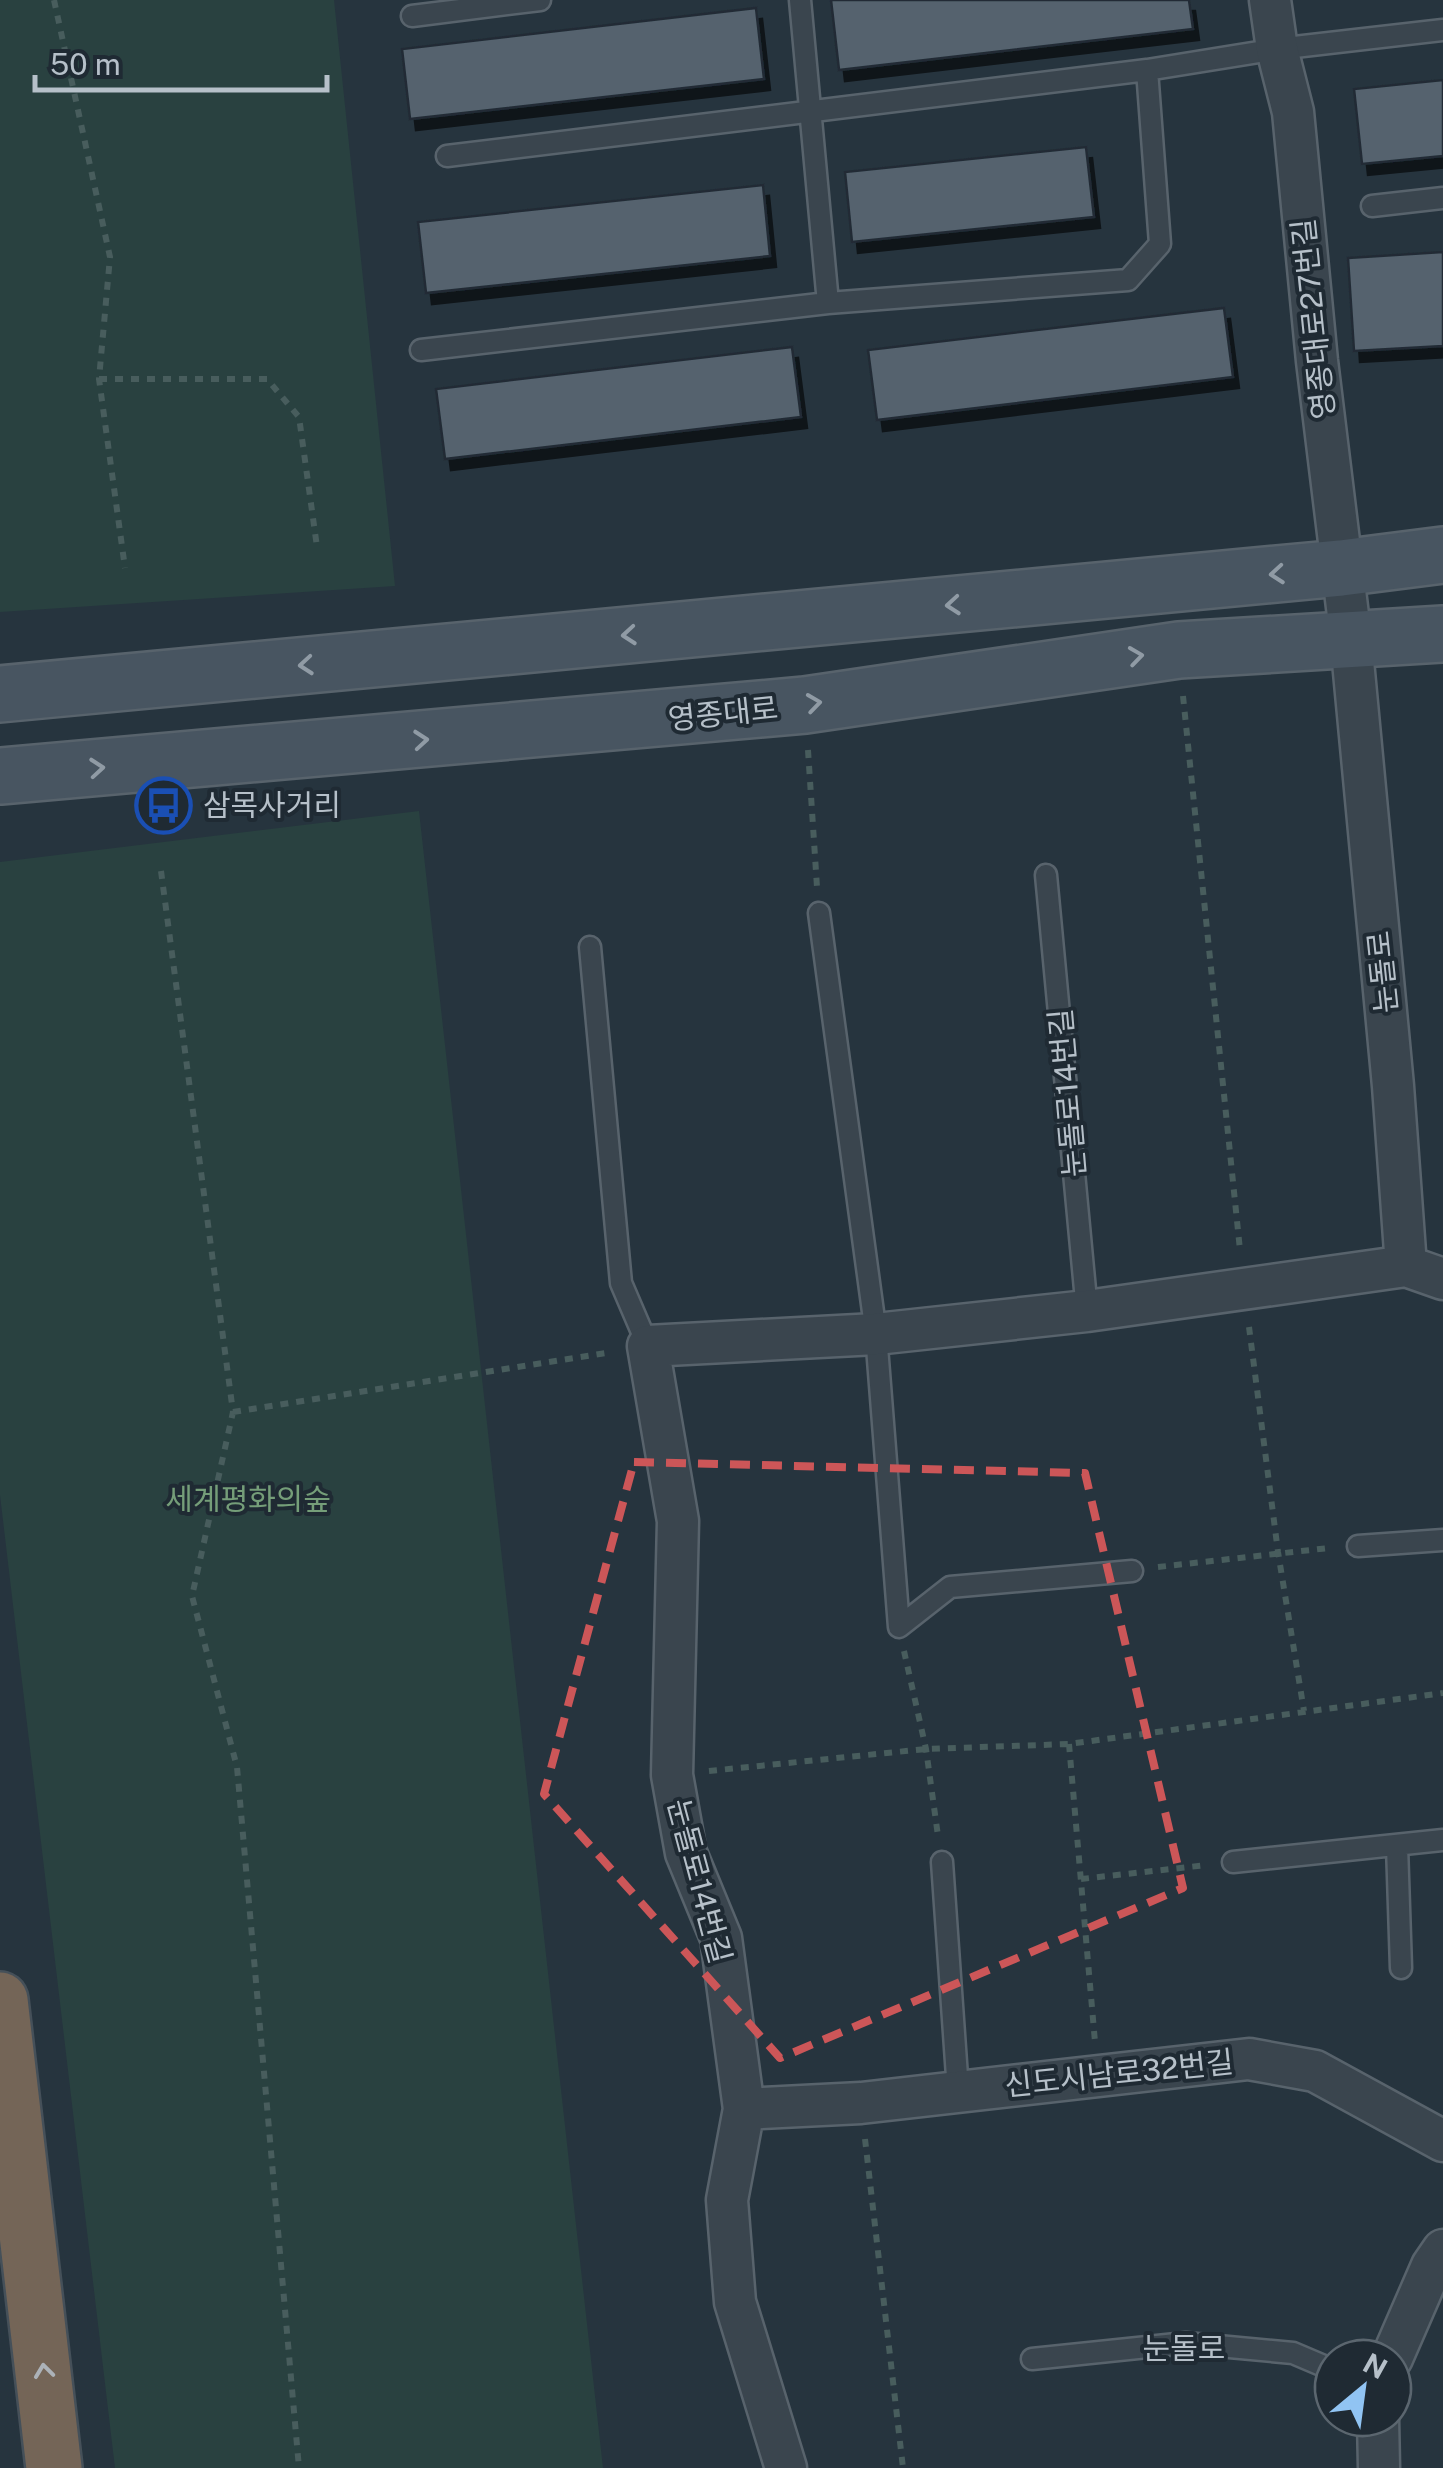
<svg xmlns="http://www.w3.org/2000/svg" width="1443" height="2468" font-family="'Public Sans','Noto Sans KR',sans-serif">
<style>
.green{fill:#294140}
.building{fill:#54626e;stroke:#212c35;stroke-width:2.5;filter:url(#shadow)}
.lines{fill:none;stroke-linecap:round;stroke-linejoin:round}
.lane-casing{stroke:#58636c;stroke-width:25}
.street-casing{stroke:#58636c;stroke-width:45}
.secondary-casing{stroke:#58636c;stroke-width:60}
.highway-casing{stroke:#455059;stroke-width:60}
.path{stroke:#485d5d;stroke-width:6;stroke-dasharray:8 8;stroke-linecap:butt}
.lane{stroke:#3a454e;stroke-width:20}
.street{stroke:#3a454e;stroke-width:40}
.secondary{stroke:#485561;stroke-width:55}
.highway{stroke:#746557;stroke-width:55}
.oneway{stroke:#909ba5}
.oneway2{stroke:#acb2b8}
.marked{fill:none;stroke:#cc5658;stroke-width:8;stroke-dasharray:20 12;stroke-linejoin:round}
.labels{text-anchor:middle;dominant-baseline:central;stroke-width:8;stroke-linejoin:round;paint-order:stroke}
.street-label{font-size:30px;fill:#b6c0c9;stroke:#1f2a33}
.poi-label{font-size:30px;fill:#b6c0c9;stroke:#1f2a33;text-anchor:start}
.park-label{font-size:30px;fill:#759e79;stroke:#1f2a33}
</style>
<defs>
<filter id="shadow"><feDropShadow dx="6" dy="11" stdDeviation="0" flood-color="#0009"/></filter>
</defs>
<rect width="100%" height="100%" fill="#26343e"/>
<!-- green -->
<path class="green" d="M0 0H334L395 586 0 612Z
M419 811 603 2468H115L0 1495V862Z"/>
<!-- building -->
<path class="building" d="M831 0H1189L1193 29 839 70Z
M756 8 764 79 410 119 402 49Z
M1443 80V156L1362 164 1354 89Z
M1086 147 1094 217 852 242 845 172Z
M763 185 770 256 426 293 418 222Z
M1443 252V346L1354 351 1348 258Z
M1224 308 1233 377 877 420 868 350Z
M792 347 801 417 445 459 436 389Z"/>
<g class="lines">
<defs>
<path id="lane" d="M800 0 828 303 1128 280 1160 244 1147 70
M412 16 540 0
M447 156 1147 70 1277 49 1443 30
M1372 206 1443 198
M421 350 828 303
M1046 875 1087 1311
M819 913 876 1334 899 1627 950 1587 1132 1571
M590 947 621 1283 648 1346
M1358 1546 1443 1540
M1397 1846 1401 1968
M942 1862 958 2091
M1233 1862 1443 1840
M1032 2359 1186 2343 1293 2353 1333 2370"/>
<path id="street" d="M1270 0 1277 49 1293 112 1317 361 1351 640 1393 1086 1406 1266 1443 1279
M744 2109 861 2103 1249 2059 1315 2071 1443 2141
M1392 2358 1432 2266 1443 2250
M1378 2418 1379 2468
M786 2468 735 2302 727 2200 744 2109 721 1938 686 1853 672 1775 678 1521 648 1346 876 1334 1087 1311 1406 1266"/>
<path id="secondary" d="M0 694 1341 568 1443 555
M0 776 805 705 1179 650 1443 634"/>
<path id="highway" d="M0 2000 54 2468"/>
</defs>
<!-- lane casing -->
<use href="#lane" class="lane-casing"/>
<!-- street casing -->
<use href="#street" class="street-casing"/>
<!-- secondary casing -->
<use href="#secondary" class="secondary-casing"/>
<!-- highway casing -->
<use href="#highway" class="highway-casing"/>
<!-- path -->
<path class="path" d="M54 0 110 257 99 379 125 568
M99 379H267L299 417 317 547
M1183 696 1240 1250
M808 750 817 887
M161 871 233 1412 192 1596 237 1767 299 2468
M1249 1327 1278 1552 1304 1711
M233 1412 612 1352
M1158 1567 1329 1548
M904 1651 926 1749 938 1836
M1069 1744 1095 2042
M709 1771 926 1749 1069 1744 1443 1693
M1081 1879 1207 1865
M865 2139 903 2468"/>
<!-- lane -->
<use href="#lane" class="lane"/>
<!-- street -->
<use href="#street" class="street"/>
<!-- secondary -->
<use href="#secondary" class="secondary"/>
<!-- highway -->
<use href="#highway" class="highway"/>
</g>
<!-- one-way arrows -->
<defs><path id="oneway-chevron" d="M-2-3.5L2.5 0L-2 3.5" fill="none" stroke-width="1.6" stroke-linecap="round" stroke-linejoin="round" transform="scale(2.5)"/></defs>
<g class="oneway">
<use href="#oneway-chevron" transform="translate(1277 574) rotate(175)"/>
<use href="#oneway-chevron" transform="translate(953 605) rotate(175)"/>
<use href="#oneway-chevron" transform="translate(629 635) rotate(175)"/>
<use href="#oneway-chevron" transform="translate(1136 656) rotate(-8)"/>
<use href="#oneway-chevron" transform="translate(306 665) rotate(175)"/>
<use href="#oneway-chevron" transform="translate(814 703) rotate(-8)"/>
<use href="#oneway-chevron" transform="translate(421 740) rotate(-5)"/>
<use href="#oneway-chevron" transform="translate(97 768) rotate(-5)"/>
</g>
<use class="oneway2" href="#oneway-chevron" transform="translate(44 2371) rotate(-97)"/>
<!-- marked area -->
<path class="marked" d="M634 1462 1085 1473 1183 1888 780 2058 544 1794Z"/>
<!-- icons -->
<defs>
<symbol id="bus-ring" viewBox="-11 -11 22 22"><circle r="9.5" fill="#1f2a33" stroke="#1a4fb4" stroke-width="1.5"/><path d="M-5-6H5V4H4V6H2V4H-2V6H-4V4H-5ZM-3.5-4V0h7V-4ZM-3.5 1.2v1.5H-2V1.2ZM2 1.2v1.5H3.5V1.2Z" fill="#1a4fb4"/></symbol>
</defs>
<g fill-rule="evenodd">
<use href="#bus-ring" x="132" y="774" width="63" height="63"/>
</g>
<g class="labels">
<!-- street labels -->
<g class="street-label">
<text transform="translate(1313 319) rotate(-96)">영종대로27번길</text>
<text transform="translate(723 713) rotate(-6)">영종대로</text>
<text transform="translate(1382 972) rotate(-96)">눈돌로</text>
<text transform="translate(1067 1093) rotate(-95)">눈돌로14번길</text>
<text transform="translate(700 1881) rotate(75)">눈돌로14번길</text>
<text transform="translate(1119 2073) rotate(-6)">신도시남로32번길</text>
<text x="1184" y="2348">눈돌로</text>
</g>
<!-- poi labels -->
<g class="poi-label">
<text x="203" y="805">삼목사거리</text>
</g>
<!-- park labels -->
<g class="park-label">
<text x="248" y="1499">세계평화의숲</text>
</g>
</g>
<!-- north arrow -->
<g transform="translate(1363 2388) rotate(29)"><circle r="48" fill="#1f2a33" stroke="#5b666f" stroke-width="2.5"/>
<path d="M0-8L18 38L0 25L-18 38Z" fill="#91c4f3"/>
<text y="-15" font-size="28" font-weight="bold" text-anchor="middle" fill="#b6c0c9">N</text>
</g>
<!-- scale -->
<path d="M35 75v15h292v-15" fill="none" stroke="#b6c0c9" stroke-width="5"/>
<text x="50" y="75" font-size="30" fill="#b6c0c9" stroke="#1f2a33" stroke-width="8" paint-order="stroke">50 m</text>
</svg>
